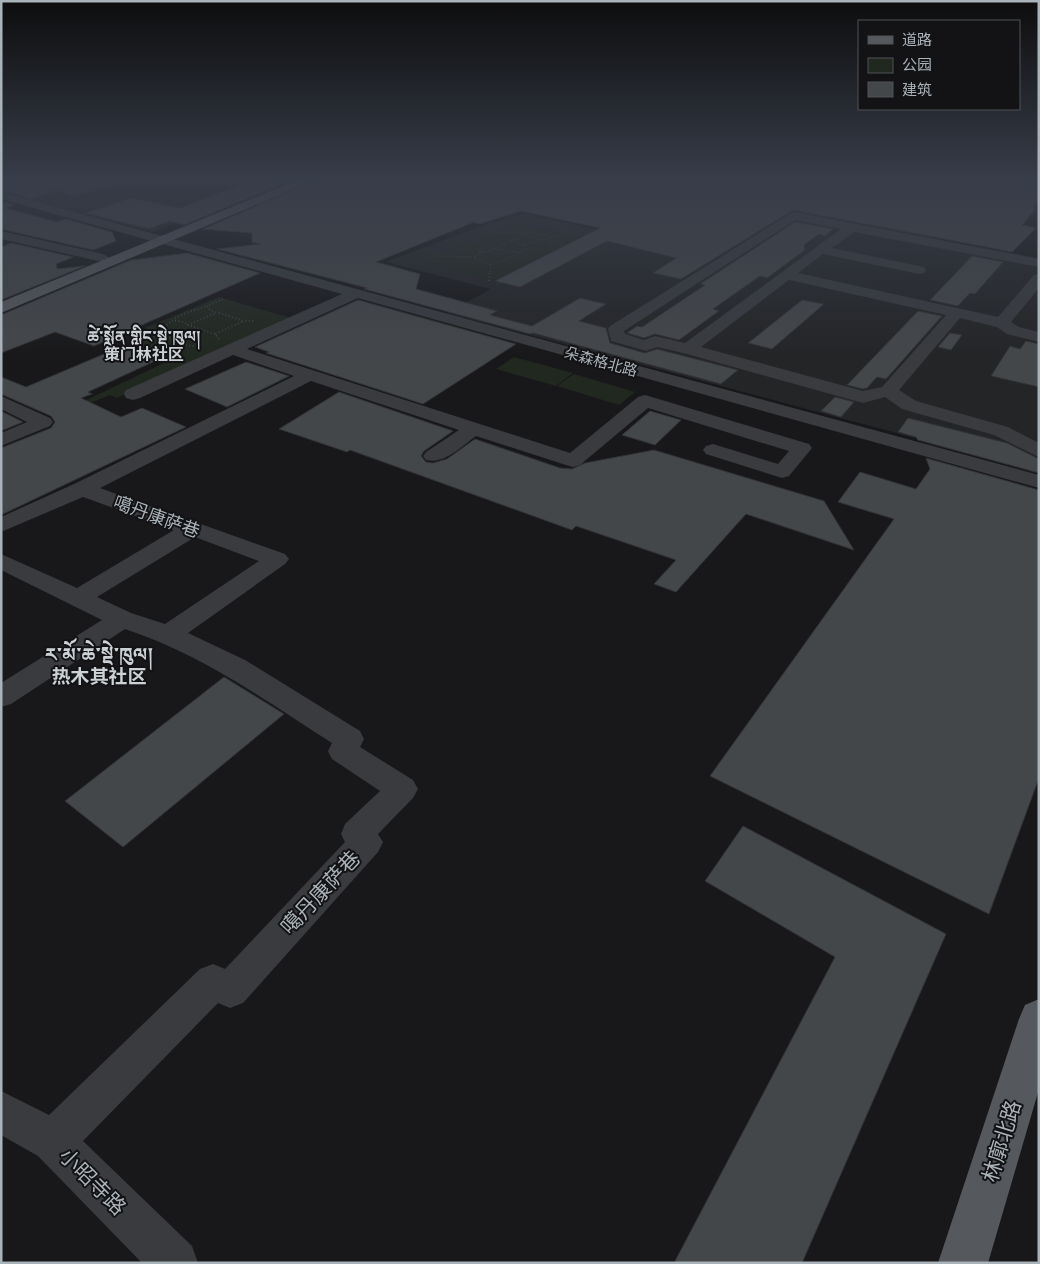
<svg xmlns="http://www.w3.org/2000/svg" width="1040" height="1264" font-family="'Golos Text','Noto Sans SC','Noto Serif Tibetan',sans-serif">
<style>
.built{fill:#242527}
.green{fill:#212820}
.building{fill:#44474a;stroke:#323336}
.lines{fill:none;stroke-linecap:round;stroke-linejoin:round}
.path-far1{stroke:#3f4346;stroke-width:1;stroke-dasharray:1 2;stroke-linecap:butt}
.path{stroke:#3f4346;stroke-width:2;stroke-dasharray:1 2.5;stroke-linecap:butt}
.minor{fill:#393b3f;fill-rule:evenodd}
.major{fill:#55595e;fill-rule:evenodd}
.labels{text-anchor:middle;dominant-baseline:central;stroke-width:4;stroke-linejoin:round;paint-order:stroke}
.far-street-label{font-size:15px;fill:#aab3b9;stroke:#131315}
.far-neighbourhood-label{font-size:16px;font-weight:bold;fill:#cbd1d5;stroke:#131315}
.street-label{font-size:18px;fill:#aab3b9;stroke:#131315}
.neighbourhood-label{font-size:19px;font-weight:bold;fill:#cbd1d5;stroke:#131315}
.near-street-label{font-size:21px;fill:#aab3b9;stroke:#131315}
</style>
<rect width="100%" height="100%" fill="#18181a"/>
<!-- built -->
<path class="built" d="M97 179H248L273 184 153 232 25 199Z
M804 186 969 209 933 238 1039 258V471L447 313 491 289 386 262 487 224 525 214 671 246Z"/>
<!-- green -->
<path class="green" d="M517 224 571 235 577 239 492 281 433 264 427 260 429 258Z
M219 297 291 318 223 352 117 398 110 395 56 417 55 415 164 363 159 361 165 357 132 346 151 337 154 331 145 328Z
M514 357 573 373 556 386 496 369Z
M574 374 635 392 619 405 557 386Z"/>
<!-- building -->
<path class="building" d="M1 179H117L118 184 75 196 56 190 32 199 1 190Z
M257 179H294L184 225 170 221 151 228H146L85 213 131 198 180 208Z
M319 179H433L455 184V179H1039V200L1033 207 1036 208 1022 225 1036 228 1012 252 793 210 681 279 653 273 676 258 607 241 520 287 495 281 600 228 521 211 479 224 474 222 376 262 420 274 416 289 497 311 490 315 532 326 580 298 606 304 579 321 606 328 610 343 645 353 657 349 738 370 721 384 533 333 530 334 364 289 367 288 217 249 260 244 252 242V233L203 229Z
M1 201 14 205 5 208 57 222 66 219 112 232 116 241 93 250 1 229Z
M795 222 833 229 825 236 819 234 804 245 805 250 767 278 760 276 713 309 719 311 679 340 655 334 644 338 627 333 637 326 642 327 705 285 700 284Z
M11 243 73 257 56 264 57 269 85 266 1 300V247Z
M187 253 260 273 94 346 55 332 1 353V315L131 260Z
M972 256 1003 262 975 294 970 293 958 306 930 300Z
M358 300 516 344 423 404 266 353 269 352 255 347Z
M802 300 824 304 772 349 748 343Z
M918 311 942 316 886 379 877 377 867 388 863 389 847 385Z
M950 333 962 335 951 350 938 347Z
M1026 341 1039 344V387L991 376 1010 346 1020 349Z
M123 346 157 357 151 360 155 361 88 392 92 394 81 398 121 417 142 408 186 427 1 515V448L51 428 55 422 51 416 1 394V377L26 387Z
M246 362 289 376 227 407 185 389Z
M339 392 453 431 424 451 421 456 426 462 433 463 447 459 475 439 560 468 572 469 585 463 654 450 824 501 854 550 746 514 676 592 654 584 676 560 576 526 572 530 350 450 347 452 279 429Z
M835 397 854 402 841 417 821 411Z
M1 411 23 422 1 431Z
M650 411 681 420 655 445 622 435Z
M908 418 1007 443 1039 459V473L918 440 916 437 898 432Z
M926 458 1039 490V778L989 914 710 776 894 519 838 502 860 472 916 489 930 469Z
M224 677 284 714 123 847 65 801Z
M743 826 946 934 802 1263H674L835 957 705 881Z"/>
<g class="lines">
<!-- path-far1 -->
<path class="path-far1" d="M490 233H536L551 237
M521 234 541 240
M474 239 482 248 479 251 480 253 493 249
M546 239 562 246
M510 241 523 245 526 249 521 253 493 249Z
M511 241 524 236
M523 245 565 234
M480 253 474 258 491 265
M432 256 475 257
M490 272 491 265 521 253"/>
<!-- path -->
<path class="path" d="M489 281 490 271
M223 299 207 306 210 310 244 321H255
M175 321H181L188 325
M215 334 188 325 216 313
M219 339 215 334 244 321
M197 347 187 345 161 334C169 316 190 312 207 306"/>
<!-- minor -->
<path class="minor" d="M1 192 1039 475V488L358 298 247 349 570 453 638 397 645 395 809 444 812 448 789 476 782 478 706 454 703 450 706 446 713 444 778 464 789 451 648 408 580 465 573 467 566 465 476 436C462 446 444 465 426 460L423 456 426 452 459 430 311 381 100 488 285 554 289 559 285 564 188 633 245 660 360 731 364 739 360 747 413 780 418 789 413 798 378 834 383 842 378 852 243 1003 230 1008 218 1003 83 1141 192 1246 198 1263H142L38 1156 1 1135V1091L49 1115 200 969 213 964 225 969 345 842 341 834 345 824 380 791 332 759 328 751 332 743C265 700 201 654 125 629L11 704 1 707V683L102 620 1 570V554L77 588 174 530 83 497 1 532V517L74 484 294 376 233 355 140 398 133 400 126 398 124 394 126 390 342 294 1 199ZM195 537 259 561 165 624 131 613 97 597Z
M793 212 1039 259V267L854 232 832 248 919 266 924 267 926 270 924 273 919 274 823 254 798 273 998 317 1034 275 1039 274V288L1011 322 1019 327 1039 332V342L1007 334 997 327 960 318 899 390 916 401 1008 427 1039 443V457L994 435 902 409 885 397 863 403 683 353 657 347 646 351 611 341 608 329 610 326ZM795 220 841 229 685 343 655 336 644 340 625 334 624 331ZM789 280 946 315 882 387 863 391 701 347Z
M1 231 103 254 110 258 103 262 1 239Z
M1 396 50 418 53 422 50 426 1 446V433L27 422 1 409Z"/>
<!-- major -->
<path class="major" d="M300 179H317L1 313V302Z
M1039 999V1089L988 1263H938L1019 1019 1025 1005Z"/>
</g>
<!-- sky -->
<linearGradient id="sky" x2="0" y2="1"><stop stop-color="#0d0d0e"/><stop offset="0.5" stop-color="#373d49"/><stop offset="1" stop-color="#373d49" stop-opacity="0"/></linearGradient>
<rect width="1040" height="356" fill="url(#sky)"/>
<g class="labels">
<!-- far-street labels -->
<g class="far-street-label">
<text transform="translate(601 361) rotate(15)">朵森格北路</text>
</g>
<!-- far-neighbourhood labels -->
<g class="far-neighbourhood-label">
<text x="144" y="336">ཚེ་སྨོན་གླིང་སྡེ་ཁུལ།<tspan x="144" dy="18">策门林社区</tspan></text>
</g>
<!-- street labels -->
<g class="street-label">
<text transform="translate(157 516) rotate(20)">噶丹康萨巷</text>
</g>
<!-- neighbourhood labels -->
<g class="neighbourhood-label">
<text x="99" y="653">ར་མོ་ཆེ་སྡེ་ཁུལ།<tspan x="99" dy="22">热木其社区</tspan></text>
</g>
<!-- near-street labels -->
<g class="near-street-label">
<text transform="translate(320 892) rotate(-47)">噶丹康萨巷</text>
<text transform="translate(1001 1141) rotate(-73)">林廓北路</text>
<text transform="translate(93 1181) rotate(45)">小昭寺路</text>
</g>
</g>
<!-- border -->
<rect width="1040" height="1264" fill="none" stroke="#aab3b9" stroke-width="5"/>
<!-- legend -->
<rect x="858" y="20" width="162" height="90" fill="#131315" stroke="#4f5357"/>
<rect x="868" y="36" width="25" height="8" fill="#55595e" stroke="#4f5357"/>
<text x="902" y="45" font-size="15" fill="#aab3b9">道路</text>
<rect x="868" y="58" width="25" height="15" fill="#212820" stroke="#4f5357"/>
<text x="902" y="70" font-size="15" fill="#aab3b9">公园</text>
<rect x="868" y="82" width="25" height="15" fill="#44474a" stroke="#4f5357"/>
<text x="902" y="95" font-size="15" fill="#aab3b9">建筑</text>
</svg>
